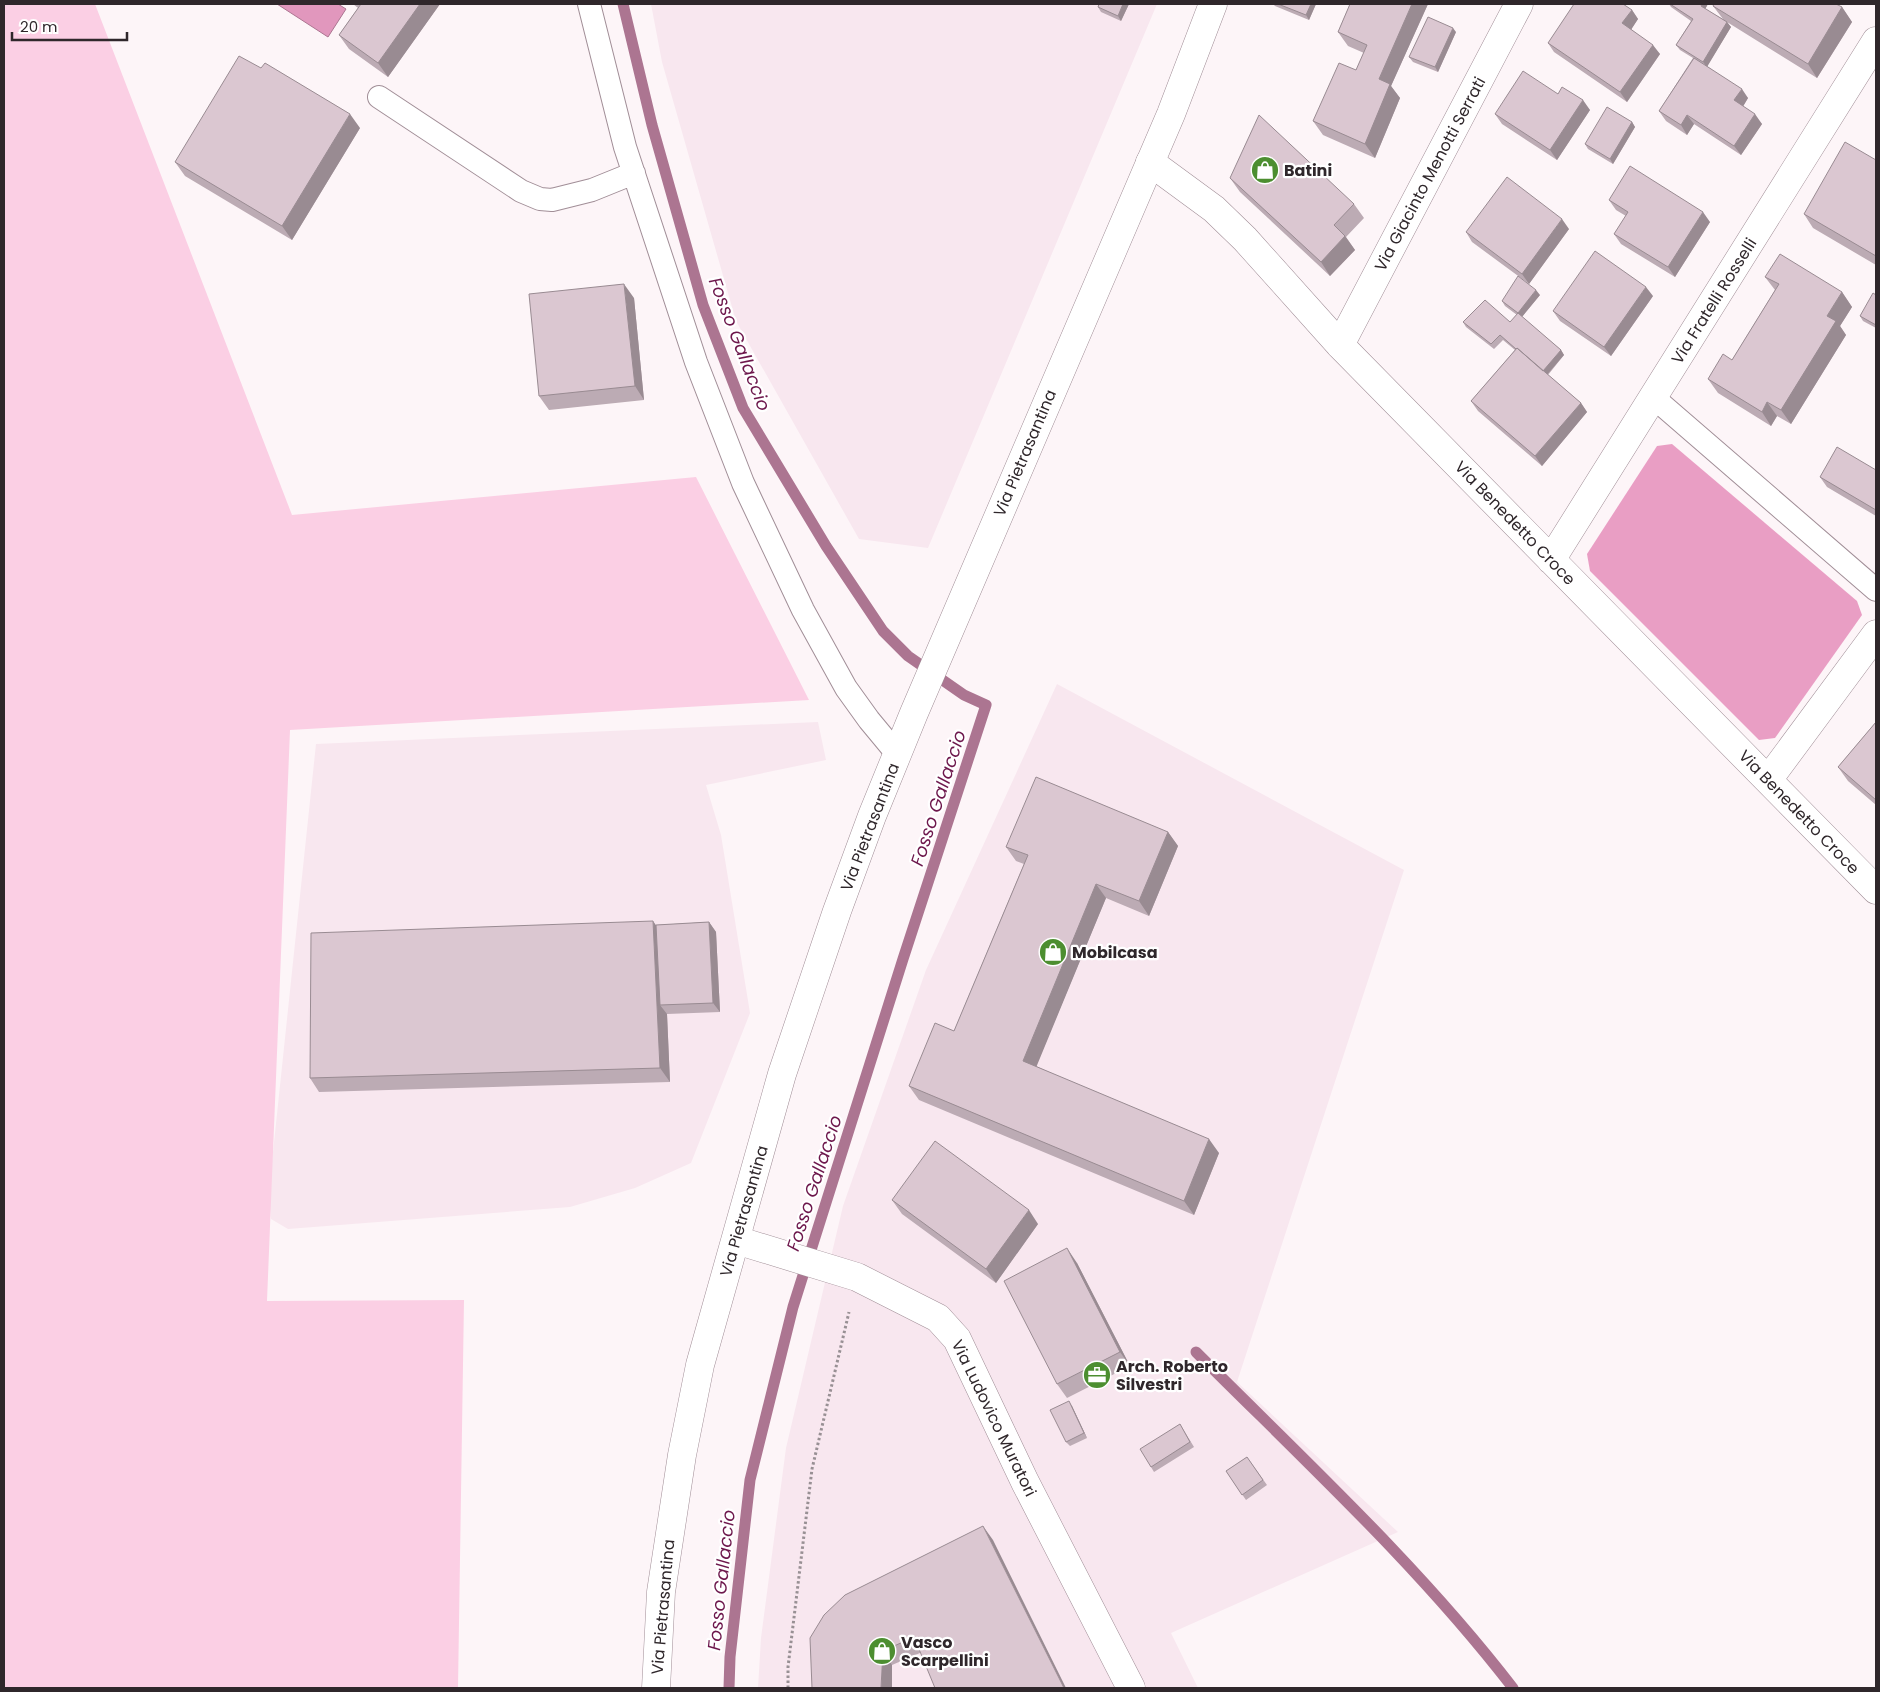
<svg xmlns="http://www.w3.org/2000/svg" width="1880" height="1692" font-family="Poppins,sans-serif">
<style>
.built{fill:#f8e7ef}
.green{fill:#fbcfe4}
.forest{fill:#e99ec4}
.water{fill:#e197bd;stroke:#ac7591}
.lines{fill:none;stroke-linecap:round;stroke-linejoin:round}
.stream{stroke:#ac7591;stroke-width:11}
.service-casing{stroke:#a18e97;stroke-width:24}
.minor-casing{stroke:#a18e97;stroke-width:29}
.tertiary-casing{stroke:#a18e97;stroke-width:29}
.path{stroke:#989094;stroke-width:3;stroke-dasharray:2.5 2.5;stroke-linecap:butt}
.service{stroke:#fff;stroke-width:22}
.minor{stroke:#fff;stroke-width:28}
.tertiary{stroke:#fff;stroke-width:28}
.wall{fill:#bcabb4}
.shaded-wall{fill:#998b92}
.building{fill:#dbc7d1;stroke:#998b92}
.labels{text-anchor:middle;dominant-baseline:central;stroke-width:4.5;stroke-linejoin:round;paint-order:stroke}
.poi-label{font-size:16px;font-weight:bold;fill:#2f272b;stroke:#fff;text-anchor:start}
.street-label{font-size:16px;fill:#2f272b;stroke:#fff}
.water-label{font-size:18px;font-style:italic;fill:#6d174c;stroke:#fff}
</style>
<rect width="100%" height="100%" fill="#fdf5f8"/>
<!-- built -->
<path class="built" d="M651 4H1157L928 548 859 539 736 321 662 62Z
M1057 684 1404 870 1237 1382 1398 1532 1171 1633 1198 1688H758L761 1638 786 1448 843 1206 926 970Z
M818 722 826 760 706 785 721 835 750 1013 691 1163 635 1188 570 1207 288 1229 271 1219 269 1190 316 744Z"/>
<!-- green -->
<path class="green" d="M4 4H95L292 515 696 477 809 700 290 730 267 1301 464 1300 458 1688H4Z"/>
<!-- forest -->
<path class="forest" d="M1672 444 1857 601 1862 615 1775 738 1759 740 1590 571 1587 554 1657 446Z"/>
<!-- water -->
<path class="water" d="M277 4H338L346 9 328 37Z"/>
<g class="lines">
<!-- stream -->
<path class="stream" d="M623 4 652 125 703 305 743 408 826 546 883 631 908 656 964 695 986 705 903 959 793 1307 750 1480 730 1657 729 1688
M1196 1352C1305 1461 1419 1566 1513 1688"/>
<defs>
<path id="service" d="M589 4 625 147 696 362 743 483 803 610 846 688 869 720 898 755
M379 97 521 191 540 199 552 200 592 190 634 173
M1653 397 1876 590"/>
<path id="minor" d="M1150 162 1214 209 1245 239 1340 345 1876 890
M1340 345 1519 4
M1551 560 1876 41
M1768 780 1876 634
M736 1240 857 1277 938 1318 957 1339 1025 1482 1131 1688"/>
<path id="tertiary" d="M656 1688 661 1592 682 1455 700 1365 782 1074 837 911 872 816 914 713 1171 114 1213 4"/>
</defs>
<!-- service casing -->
<use href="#service" class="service-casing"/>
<!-- minor casing -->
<use href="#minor" class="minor-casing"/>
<!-- tertiary casing -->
<use href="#tertiary" class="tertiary-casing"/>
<!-- path -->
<path class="path" d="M788 1688V1667L812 1469 849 1312"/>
<!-- service -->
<use href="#service" class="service"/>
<!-- minor -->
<use href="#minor" class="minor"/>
<!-- tertiary -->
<use href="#tertiary" class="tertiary"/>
</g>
<!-- wall -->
<path class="wall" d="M353 4H440L388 77 349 49 339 35 358 8Z
M1099 4H1129L1121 21 1101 12 1098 7Z
M1273 4H1316L1309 20 1275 6Z
M1350 4H1428L1391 86 1400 98 1375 158 1323 135 1313 121 1356 70 1364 53 1348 46 1338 32Z
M1669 4H1708L1705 9 1723 19 1713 6 1842 7 1852 22 1817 78 1727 22 1731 27 1707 66 1748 98 1743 106 1762 124 1741 155 1694 124 1687 135 1666 121 1659 111 1693 58 1680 50 1676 45 1691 21 1671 7Z
M1632 10 1638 19 1631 29 1660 54 1627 102 1554 52 1548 43Z
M1456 32 1438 72 1413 62 1409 57Z
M1558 94 1590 110 1557 160 1502 124 1495 114Z
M1632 122 1635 127 1613 164 1588 149 1585 144Z
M360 128 292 240 185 176 175 162Z
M1876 160V265L1813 228 1804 214Z
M1230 178 1354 204 1364 218 1346 237 1355 250 1330 276 1240 192Z
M1609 200 1710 222 1675 277 1621 244 1614 234 1626 216 1616 210Z
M1569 229 1529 284 1472 242 1466 232Z
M1765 277 1842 292 1852 307 1840 326 1846 335 1791 424 1777 416 1771 426 1718 393 1708 379 1732 360 1775 290Z
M1540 295 1522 317 1561 350 1564 355 1548 375 1581 403 1587 412 1542 466 1478 411 1471 401 1515 350 1503 340 1494 349 1466 327 1463 322H1510L1517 315 1505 306 1502 301Z
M1876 295V328L1863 321 1860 316Z
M1653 296 1611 356 1560 321 1553 311Z
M634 298 644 400 549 410 539 396Z
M1876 470V516L1827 487 1820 477Z
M1876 722V805L1848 781 1838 767Z
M1168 832 1178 846 1149 916 1106 898 1036 1066 1219 1153 1194 1215 919 1100 909 1086 954 1031 1024 864 1016 861 1006 847Z
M709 922 716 932 720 1012 667 1014 670 1082 319 1092 310 1078 656 925Z
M892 1200 1038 1224 996 1283 902 1214Z
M1077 1263 1130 1366 1067 1398 1057 1384Z
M1072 1406 1087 1438 1070 1446 1066 1442Z
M1180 1424 1194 1447 1154 1472 1151 1467Z
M1247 1457 1267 1485 1246 1500 1226 1471Z
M993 1540 920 1653 892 1665 812 1688Z"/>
<!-- shaded-wall -->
<path class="shaded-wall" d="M420 4H440L388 77 378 63Z
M1123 4H1129L1121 21 1118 16Z
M1311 4H1316L1309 20 1306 15Z
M1412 4H1428L1391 86 1400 98 1375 158 1365 144 1379 79Z
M1702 4H1708L1704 11 1701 6Z
M1842 7 1852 22 1817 78 1808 64Z
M1632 10 1638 19 1629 33 1622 23Z
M1727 22 1731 27 1707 67 1703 62Z
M1453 28 1456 32 1438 72 1435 67Z
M1653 45 1660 54 1627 102 1620 92Z
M1742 89 1748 98 1741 110 1734 100Z
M1583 100 1590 110 1557 160 1550 150Z
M350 114 360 128 292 240 282 226Z
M1755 114 1762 124 1741 155 1734 146Z
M1687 115 1694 124 1687 135 1681 125Z
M1632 122 1635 127 1613 164 1610 159Z
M1703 212 1710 222 1675 277 1668 267Z
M1562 219 1569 229 1529 284 1522 274Z
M1345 236 1355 250 1330 276 1321 262Z
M624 284 634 298 644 400 635 386Z
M1646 287 1653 296 1611 356 1604 347Z
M1536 290 1540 295 1521 318 1518 313Z
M1842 292 1852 307 1840 326 1846 335 1791 424 1781 410 1827 316Z
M1561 350 1564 355 1545 377 1542 372Z
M1767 402 1777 416 1771 426 1762 412Z
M1581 403 1587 412 1542 466 1535 456Z
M1168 832 1178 846 1149 916 1139 901Z
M1096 884 1106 898 1033 1075 1023 1061Z
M653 921 663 935 660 1005 667 1014 670 1082 660 1068Z
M709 922 716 932 720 1012 713 1003Z
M1209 1139 1219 1153 1194 1215 1184 1201Z
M1029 1210 1038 1224 996 1283 986 1269Z
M1067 1248 1077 1263 1130 1366 1120 1352Z
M1069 1401 1072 1406 1087 1438 1084 1433Z
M983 1526 993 1540 1066 1688H1064Z
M883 1651 892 1665V1688H881Z"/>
<!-- building -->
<path class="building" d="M361 4H420L378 63 339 35Z
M1099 4H1123L1118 16 1098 7Z
M1278 4H1311L1306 15Z
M1350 4H1412L1379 79 1390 84 1365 144 1313 121 1339 63 1356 70 1367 45 1338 32Z
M1574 4H1623L1632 10 1622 23 1653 45 1620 92 1548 43Z
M1670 4H1702L1701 6 1727 22 1703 62 1676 45 1693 19Z
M1714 4H1836L1842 7 1808 64 1713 6Z
M1428 17 1453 28 1435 67 1409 57Z
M239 56 261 68 265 63 350 114 282 226 175 162Z
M1694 58 1742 89 1734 100 1755 114 1734 146 1687 115 1681 125 1659 111Z
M1523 71 1558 94 1562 87 1583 100 1550 150 1495 114Z
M1607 107 1632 122 1610 159 1585 144Z
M1259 115 1354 204 1334 225 1345 236 1321 262 1230 178Z
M1845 142 1876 160V256L1804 214Z
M1630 166 1703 212 1668 267 1614 234 1628 212 1609 200Z
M1507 177 1562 219 1522 274 1466 232Z
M1595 251 1646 287 1604 347 1553 311Z
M1780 254 1842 292 1827 316 1836 321 1781 410 1767 402 1762 412 1708 379 1723 354 1732 360 1779 284 1765 277Z
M1518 276 1536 290 1518 313 1502 301Z
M624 284 635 386 539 396 529 294Z
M1873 293 1876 295V325L1860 316Z
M1485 300 1510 322 1518 313 1561 350 1543 371 1517 348 1516 349 1500 335 1491 344 1463 322Z
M1517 348 1581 403 1535 456 1471 401Z
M1837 447 1876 470V510L1820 477Z
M1876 722V800L1838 767Z
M1036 777 1168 832 1139 901 1096 884 1023 1061 1209 1139 1184 1201 909 1086 935 1023 954 1031 1028 855 1006 847Z
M653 921 660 1068 310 1078 311 933Z
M709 922 713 1003 660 1005 656 925Z
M935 1141 1029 1210 986 1269 892 1200Z
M1067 1248 1120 1352 1057 1384 1004 1281Z
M1069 1401 1084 1433 1066 1442 1050 1410Z
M1180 1424 1190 1442 1151 1467 1140 1449Z
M1247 1457 1263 1480 1242 1495 1226 1471Z
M983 1526 1064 1688H935L914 1637 883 1651 881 1688H812L810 1638 824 1615 845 1595Z"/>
<!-- icons -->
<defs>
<symbol id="shop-disc" viewBox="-11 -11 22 22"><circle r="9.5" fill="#4c8e30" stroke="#fff"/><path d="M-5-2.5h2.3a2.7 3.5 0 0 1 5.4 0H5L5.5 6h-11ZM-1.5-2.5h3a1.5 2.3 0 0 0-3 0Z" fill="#fff"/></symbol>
<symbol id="office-disc" viewBox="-11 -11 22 22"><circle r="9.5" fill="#4c8e30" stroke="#fff"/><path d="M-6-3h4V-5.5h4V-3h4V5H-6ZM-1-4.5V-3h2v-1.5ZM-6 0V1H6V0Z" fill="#fff"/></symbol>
</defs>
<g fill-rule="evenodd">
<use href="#shop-disc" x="1249" y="154" width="32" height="32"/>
<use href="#shop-disc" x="1037" y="936" width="32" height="32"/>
<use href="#office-disc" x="1081" y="1359" width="32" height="32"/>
<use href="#shop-disc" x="866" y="1635" width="32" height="32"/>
</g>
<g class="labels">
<!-- poi labels -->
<g class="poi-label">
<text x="1284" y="170">Batini</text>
<text x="1072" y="952">Mobilcasa</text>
<text x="1116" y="1366">Arch. Roberto<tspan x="1116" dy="18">Silvestri</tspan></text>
<text x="901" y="1642">Vasco<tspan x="901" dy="18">Scarpellini</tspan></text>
</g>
<!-- street labels -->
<g class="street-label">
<text transform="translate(1430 174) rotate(-62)">Via Giacinto Menotti Serrati</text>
<text transform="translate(1714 301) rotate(-58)">Via Fratelli Rosselli</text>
<text transform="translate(1025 453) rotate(-67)">Via Pietrasantina</text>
<text transform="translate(1515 523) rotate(46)">Via Benedetto Croce</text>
<text transform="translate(1799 812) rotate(46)">Via Benedetto Croce</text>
<text transform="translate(870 827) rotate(-69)">Via Pietrasantina</text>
<text transform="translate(744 1211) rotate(-74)">Via Pietrasantina</text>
<text transform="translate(994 1418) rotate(64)">Via Ludovico Muratori</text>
<text transform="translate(663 1607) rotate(-85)">Via Pietrasantina</text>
</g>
<!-- water labels -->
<g class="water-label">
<text transform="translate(740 344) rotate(69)">Fosso Gallaccio</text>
<text transform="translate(938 798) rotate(-72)">Fosso Gallaccio</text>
<text transform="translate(814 1183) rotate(-72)">Fosso Gallaccio</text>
<text transform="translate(721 1580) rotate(-84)">Fosso Gallaccio</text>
</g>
</g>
<!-- border -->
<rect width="1880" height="1692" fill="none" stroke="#2f272b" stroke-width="10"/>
<!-- scale -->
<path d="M12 32v8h115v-8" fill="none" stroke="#2f272b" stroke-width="2.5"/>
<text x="20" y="32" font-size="15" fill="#2f272b" stroke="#ffffff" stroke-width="4" paint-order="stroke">20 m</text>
</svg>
